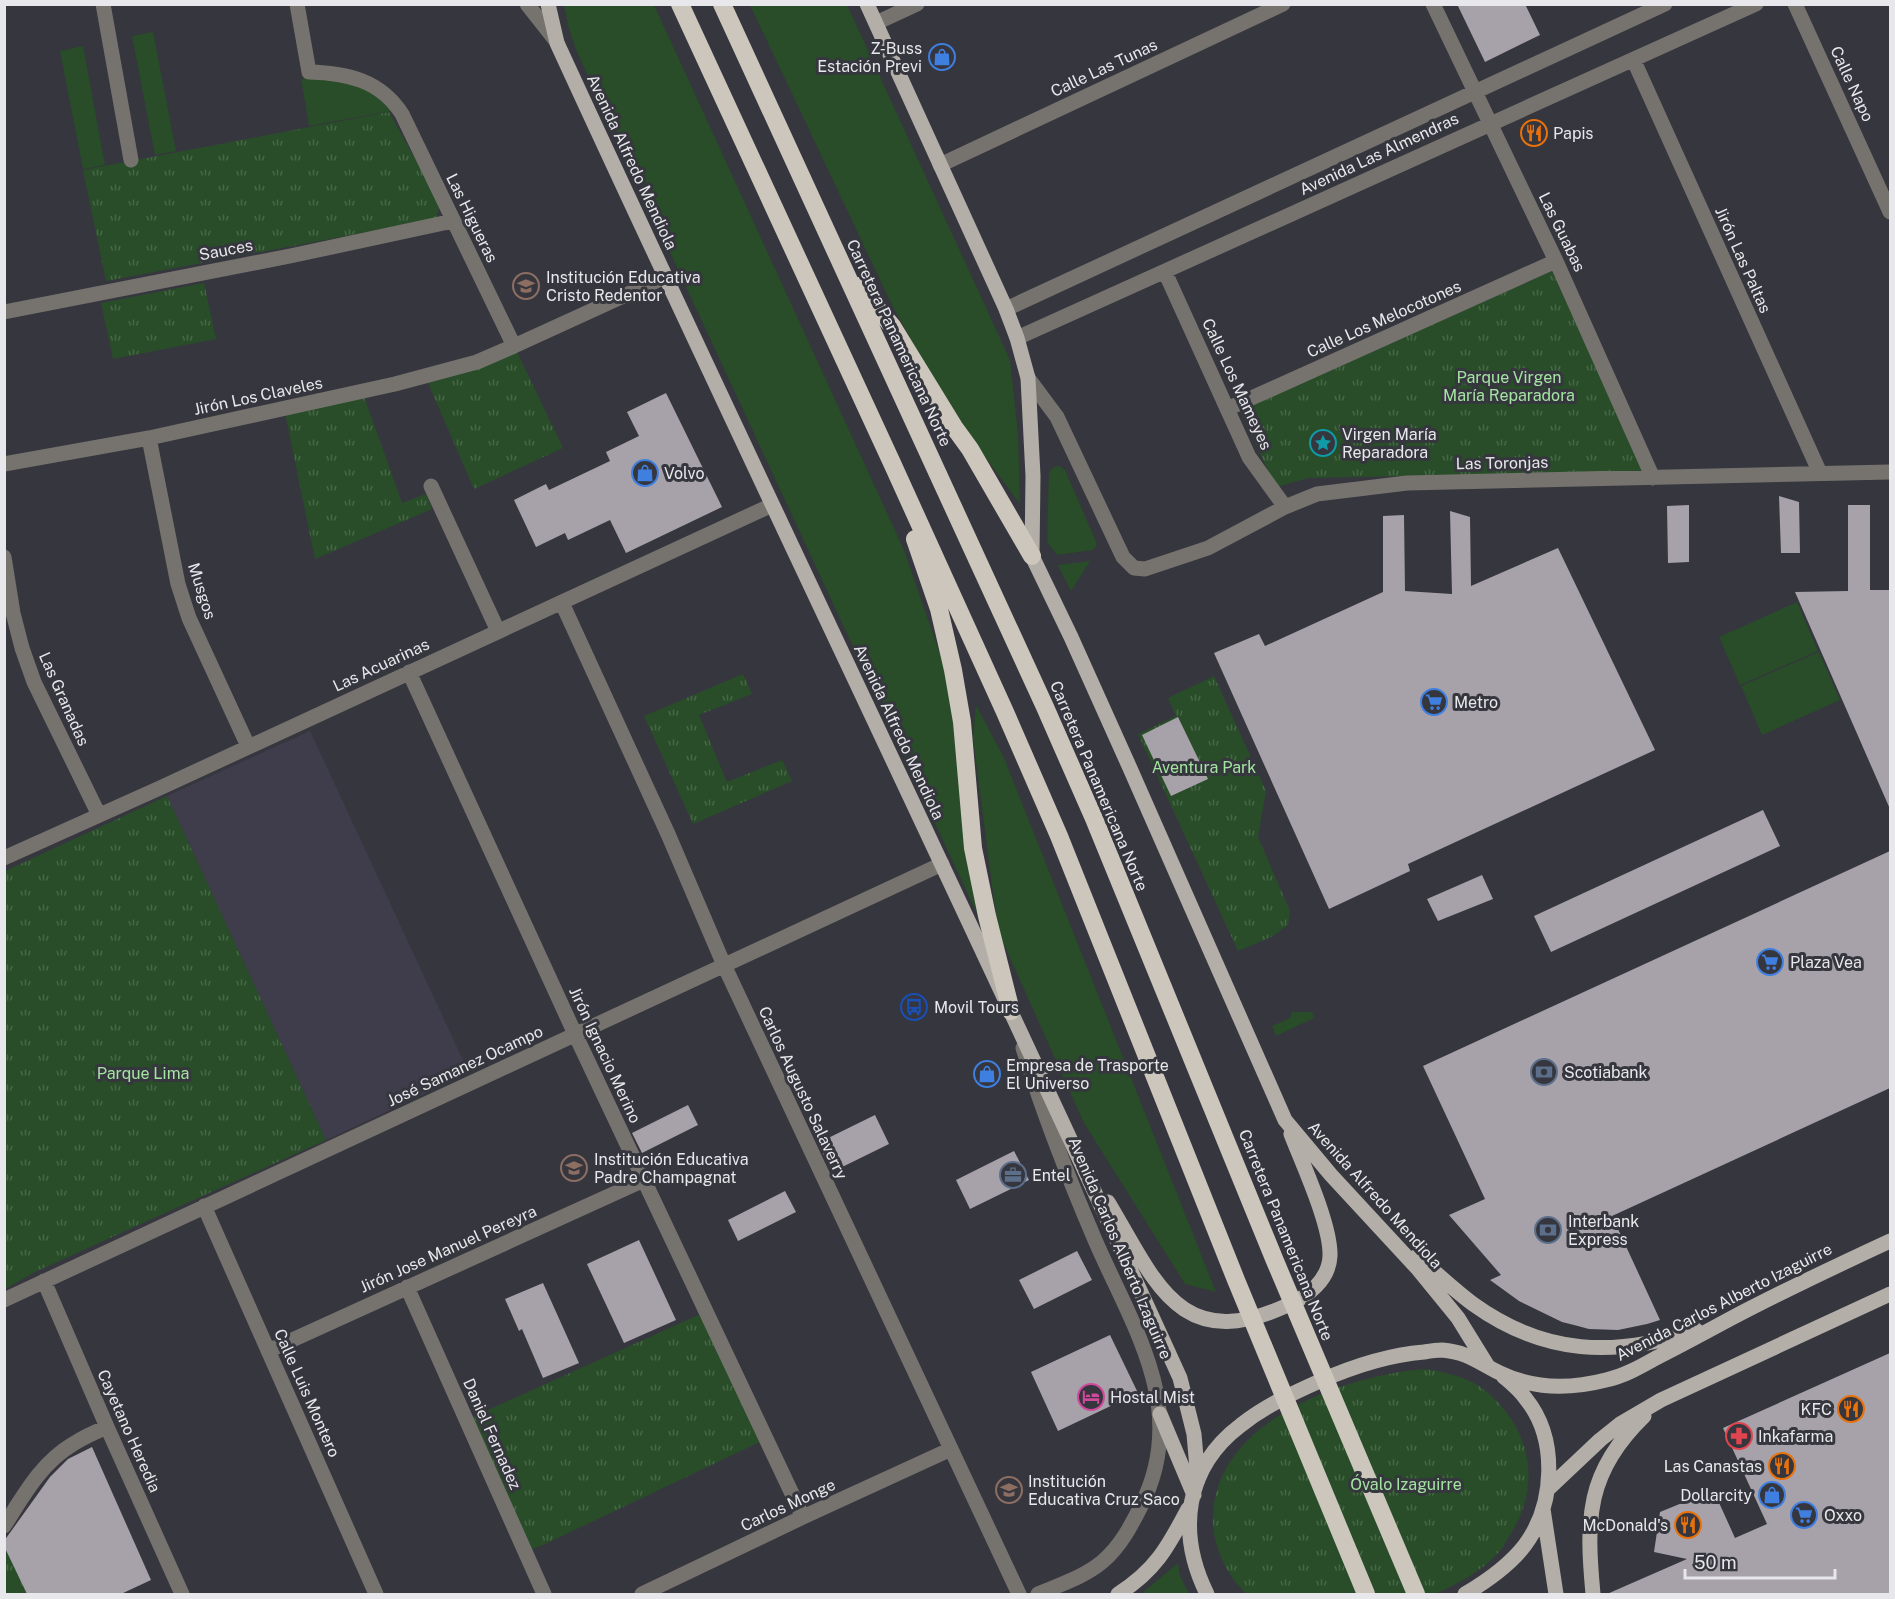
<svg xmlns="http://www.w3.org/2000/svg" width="1895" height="1599" font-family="'Public Sans',sans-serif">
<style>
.built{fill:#3f3d4c}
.green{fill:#284d28}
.park{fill:url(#park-tufts)}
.building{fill:#a7a2aa}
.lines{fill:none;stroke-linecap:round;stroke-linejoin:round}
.minor{stroke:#76736f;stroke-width:15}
.major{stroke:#b3aea7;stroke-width:15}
.highway{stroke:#ccc6bd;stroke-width:18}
.labels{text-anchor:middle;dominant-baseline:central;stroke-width:6;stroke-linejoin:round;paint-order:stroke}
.poi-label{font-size:16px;fill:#e7e7ec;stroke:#36363e;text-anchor:start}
.street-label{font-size:16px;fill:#e7e7ec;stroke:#36363e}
.park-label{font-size:16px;fill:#a4e4a1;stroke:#36363e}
</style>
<defs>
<pattern id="park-tufts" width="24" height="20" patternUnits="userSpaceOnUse" patternTransform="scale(1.5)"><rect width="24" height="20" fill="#284d28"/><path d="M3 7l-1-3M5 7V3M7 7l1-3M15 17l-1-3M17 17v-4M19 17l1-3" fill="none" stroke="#476747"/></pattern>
</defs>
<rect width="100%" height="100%" fill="#36363e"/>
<!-- built -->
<path class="built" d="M310 731 469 1073 326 1140 167 796Z"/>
<!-- green -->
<path class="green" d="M564 5H654L904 550 943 663 956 736 986 933 577 52 569 29Z
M750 5H847L1010 360 1018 434 1020 504 951 411 892 305Z
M153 32 176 151 155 155 132 36Z
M83 46 105 165 83 169 60 51Z
M319 75 369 89 392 111 309 126 301 79Z
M1056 466 1061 467 1065 470 1097 544 1093 550 1057 555 1047 542 1049 474 1051 469Z
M1090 561 1071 591 1058 565Z
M1797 602 1818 651 1740 685 1719 637Z
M1819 652 1840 700 1762 735 1741 686Z
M976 705 1004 758 1216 1292 1185 1284 1084 1123 998 931 973 738Z
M1292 1012H1312L1314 1018 1276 1036 1272 1026 1290 1018Z
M1178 1563 1180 1576 1189 1594H1141Z"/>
<!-- park -->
<path class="park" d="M389 112 440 204 436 219 106 281 83 170Z
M1552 271 1643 471 1308 478 1276 487 1240 411Z
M204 283 216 339 113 359 101 303Z
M514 346 563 448 474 489 425 376Z
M362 391 402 503 426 494 432 509 315 559 284 408Z
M743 674 752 694 699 715 727 782 782 760 792 781 693 824 644 716Z
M1214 676 1266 791 1258 837 1290 911 1288 925 1273 936 1238 951 1138 734 1176 716 1168 698Z
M167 796 326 1140 35 1272 5 1289V871Z
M705 1312 766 1439 543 1545 524 1552 466 1420Z
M1424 1369C1446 1372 1469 1377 1487 1392 1533 1431 1542 1488 1508 1538 1505 1543 1502 1549 1498 1553 1483 1570 1458 1584 1437 1593 1427 1597 1404 1594 1392 1594 1344 1594 1295 1594 1247 1594 1228 1578 1213 1547 1213 1521 1211 1422 1343 1376 1424 1369Z
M5 1546 27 1594H5Z"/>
<!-- building -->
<path class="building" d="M1457 4H1525L1540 35 1485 62Z
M666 393 722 507 626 553 610 520 568 540 565 533 536 547 514 500 546 484 549 490 610 461 606 452 639 436 627 412Z
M1779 496 1799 502 1800 553H1781Z
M1689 505V562L1668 563 1667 506Z
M1848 505H1870V590H1890V809L1795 592 1848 591Z
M1450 511 1470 517 1471 586 1558 548 1655 750 1408 864 1410 871 1329 909 1214 653 1259 634 1265 646 1383 592V516L1404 515 1405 591 1452 594Z
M1178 717 1208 779 1171 796 1142 735Z
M1763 810 1780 846 1551 952 1534 916Z
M1890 851V1088L1612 1216 1660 1320 1647 1324 1618 1330 1589 1329 1574 1325 1562 1322 1519 1301 1490 1280 1501 1275 1449 1215 1485 1199 1423 1066Z
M1482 875 1493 899 1438 921 1427 899Z
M688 1105 698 1125 642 1153 632 1133Z
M875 1115 889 1144 832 1172 818 1143Z
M1014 1151 1029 1180 970 1209 956 1180Z
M785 1191 796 1212 738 1241 728 1220Z
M639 1240 676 1320 624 1343 587 1264Z
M1077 1251 1092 1280 1034 1309 1019 1280Z
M543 1283 579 1363 543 1378 522 1329 519 1331 505 1299Z
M1110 1335 1138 1393 1058 1431 1031 1372Z
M1890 1353V1594H1607L1687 1559 1654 1552 1660 1512 1704 1494 1707 1500 1716 1496 1735 1538 1767 1524 1723 1428Z
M92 1447 151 1580 121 1594H27L4 1546V1541L50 1477 68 1459Z"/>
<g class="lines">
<!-- minor -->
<path class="minor" d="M103 4 131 160
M297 4 309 72C347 73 380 80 402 114L514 346 665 277
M527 4 557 42
M1433 4 1556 261 1653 478
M1795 4 1890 212
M876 23 917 4
M1634 61 1820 473
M940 165 1283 4
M1165 272 1249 457 1285 507
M1006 309 1665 4
M4 312 290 256 453 221
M1017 338 1756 4
M1028 378 1057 417 1123 557 1134 568 1145 569 1208 548 1285 507 1317 494 1407 483 1890 472
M1227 409 1556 261
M149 438 178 584 189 618 248 746
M4 464 149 438 395 384 477 362 514 346
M431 486 498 631
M4 557 13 613 22 648 34 682 99 815
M562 603 668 834 724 965 1019 1594
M409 672 575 1034 803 1517
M4 858 162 787 772 505
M1023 1048C1043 1113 1068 1177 1095 1240 1133 1328 1190 1409 1141 1506 1131 1526 1120 1547 1102 1562 1084 1577 1059 1585 1038 1594
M204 1206 376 1594
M44 1281 107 1427 182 1594
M407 1287 544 1594
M4 1300 942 864
M268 1351 644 1180
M4 1526C24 1495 41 1463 73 1444 84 1437 95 1432 107 1427
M642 1594 803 1517 949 1450"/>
<!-- major -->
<path class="major" d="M548 4 557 43C762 489 977 931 1180 1378L1194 1434 1198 1480
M867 4 1006 309 1017 338 1028 378 1033 476 1032 556 1071 637 1129 766 1285 1120 1331 1175 1418 1269 1458 1318 1487 1365
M1108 1202C1156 1282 1179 1355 1288 1305 1308 1296 1329 1280 1330 1256 1331 1225 1303 1165 1291 1134
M1417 1256C1435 1272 1453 1289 1473 1304 1544 1355 1615 1358 1696 1330
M1160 1414 1194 1495
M1547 1490 1600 1440 1620 1424 1661 1400 1890 1294
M1543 1509 1556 1594
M1118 1594C1155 1571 1168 1547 1188 1509
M1207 1594C1177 1533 1184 1468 1241 1425 1265 1406 1293 1393 1320 1381 1354 1366 1387 1355 1424 1352 1430 1351 1436 1350 1442 1350 1468 1352 1479 1363 1500 1373 1533 1389 1571 1389 1606 1380 1624 1376 1640 1367 1656 1358 1680 1346 1704 1333 1728 1320 1781 1292 1836 1266 1890 1241
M1465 1594C1487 1581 1509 1566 1525 1545 1555 1504 1558 1439 1526 1399 1520 1390 1511 1383 1503 1376
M1593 1594C1586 1519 1586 1472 1644 1416"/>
<!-- highway -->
<path class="highway" d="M680 4 892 463 1005 712 1059 836 1236 1280 1366 1594
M722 4 1045 707 1095 821 1275 1261 1416 1594
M858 286 892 326 954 427 970 449 1032 556
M915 539 939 609 953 670 962 722 973 848 987 916 1011 1011"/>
</g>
<!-- icons -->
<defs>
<symbol id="shop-ring" viewBox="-11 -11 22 22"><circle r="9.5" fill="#36363e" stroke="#3f7fe0" stroke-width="1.5"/><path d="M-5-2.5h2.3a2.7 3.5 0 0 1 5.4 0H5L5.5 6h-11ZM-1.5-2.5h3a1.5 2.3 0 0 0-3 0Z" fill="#3f7fe0"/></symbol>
<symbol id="restaurant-ring" viewBox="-11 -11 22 22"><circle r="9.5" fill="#36363e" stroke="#e8710a" stroke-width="1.5"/><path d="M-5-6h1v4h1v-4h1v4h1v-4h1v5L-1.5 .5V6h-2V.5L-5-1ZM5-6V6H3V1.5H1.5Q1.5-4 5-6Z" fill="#e8710a"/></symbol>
<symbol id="school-ring" viewBox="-11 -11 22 22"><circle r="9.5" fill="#36363e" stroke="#8d6e63" stroke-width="1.5"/><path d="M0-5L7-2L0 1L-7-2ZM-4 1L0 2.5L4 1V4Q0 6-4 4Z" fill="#8d6e63"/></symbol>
<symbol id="sight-ring" viewBox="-11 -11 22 22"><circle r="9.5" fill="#36363e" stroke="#0f9aa8" stroke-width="1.5"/><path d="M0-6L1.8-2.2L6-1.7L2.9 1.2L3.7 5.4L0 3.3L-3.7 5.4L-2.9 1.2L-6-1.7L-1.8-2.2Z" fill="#0f9aa8"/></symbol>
<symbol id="supermarket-ring" viewBox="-11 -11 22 22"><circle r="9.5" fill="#36363e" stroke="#3f7fe0" stroke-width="1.5"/><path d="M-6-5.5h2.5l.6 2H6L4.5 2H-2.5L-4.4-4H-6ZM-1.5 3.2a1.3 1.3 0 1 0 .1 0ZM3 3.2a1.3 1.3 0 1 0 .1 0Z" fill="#3f7fe0"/></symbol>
<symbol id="bus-ring" viewBox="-11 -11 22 22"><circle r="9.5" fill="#36363e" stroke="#1a4fb4" stroke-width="1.5"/><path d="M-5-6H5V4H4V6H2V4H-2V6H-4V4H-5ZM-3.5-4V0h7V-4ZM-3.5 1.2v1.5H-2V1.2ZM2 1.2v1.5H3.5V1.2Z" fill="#1a4fb4"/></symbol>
<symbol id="bank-ring" viewBox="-11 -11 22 22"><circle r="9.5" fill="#36363e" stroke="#5c6f8a" stroke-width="1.5"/><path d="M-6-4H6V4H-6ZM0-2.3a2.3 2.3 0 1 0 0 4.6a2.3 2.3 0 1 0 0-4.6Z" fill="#5c6f8a"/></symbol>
<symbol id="office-ring" viewBox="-11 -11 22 22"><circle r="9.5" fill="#36363e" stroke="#5c6f8a" stroke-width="1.5"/><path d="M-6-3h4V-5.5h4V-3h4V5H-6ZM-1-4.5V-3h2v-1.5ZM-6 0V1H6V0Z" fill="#5c6f8a"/></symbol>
<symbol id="hotel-ring" viewBox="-11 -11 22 22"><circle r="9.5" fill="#36363e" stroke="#d1479c" stroke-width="1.5"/><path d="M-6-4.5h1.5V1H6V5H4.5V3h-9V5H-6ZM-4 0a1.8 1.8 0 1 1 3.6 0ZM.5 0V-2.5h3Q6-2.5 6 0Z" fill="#d1479c"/></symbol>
<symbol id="pharmacy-ring" viewBox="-11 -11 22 22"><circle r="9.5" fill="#36363e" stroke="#e0444e" stroke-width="1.5"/><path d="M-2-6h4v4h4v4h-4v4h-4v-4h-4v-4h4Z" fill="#e0444e"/></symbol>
</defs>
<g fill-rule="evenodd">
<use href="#shop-ring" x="927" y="42" width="30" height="30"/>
<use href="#restaurant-ring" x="1519" y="118" width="30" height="30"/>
<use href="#school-ring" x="511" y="271" width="30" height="30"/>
<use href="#sight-ring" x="1308" y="428" width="30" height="30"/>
<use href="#shop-ring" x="630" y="458" width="30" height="30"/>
<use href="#supermarket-ring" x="1419" y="687" width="30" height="30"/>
<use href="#supermarket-ring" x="1755" y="947" width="30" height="30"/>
<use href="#bus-ring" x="899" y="992" width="30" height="30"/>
<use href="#bank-ring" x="1529" y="1057" width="30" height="30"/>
<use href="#shop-ring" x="972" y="1059" width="30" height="30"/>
<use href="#school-ring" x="559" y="1153" width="30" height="30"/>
<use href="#office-ring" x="998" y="1160" width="30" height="30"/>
<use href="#bank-ring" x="1533" y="1215" width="30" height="30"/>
<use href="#hotel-ring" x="1076" y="1382" width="30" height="30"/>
<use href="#restaurant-ring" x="1836" y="1394" width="30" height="30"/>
<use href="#pharmacy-ring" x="1724" y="1421" width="30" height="30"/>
<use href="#restaurant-ring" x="1767" y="1451" width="30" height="30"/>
<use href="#school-ring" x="994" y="1475" width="30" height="30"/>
<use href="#shop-ring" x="1757" y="1480" width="30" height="30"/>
<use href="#supermarket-ring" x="1789" y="1500" width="30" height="30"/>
<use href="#restaurant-ring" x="1673" y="1510" width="30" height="30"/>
</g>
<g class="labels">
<!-- poi labels -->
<g class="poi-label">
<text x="922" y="48" text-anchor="end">Z-Buss<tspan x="922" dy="18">Estación Previ</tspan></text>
<text x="1553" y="133">Papis</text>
<text x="546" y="277">Institución Educativa<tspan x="546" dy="18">Cristo Redentor</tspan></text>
<text x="1342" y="434">Virgen María<tspan x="1342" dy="18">Reparadora</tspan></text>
<text x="664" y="473">Volvo</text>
<text x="1454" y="702">Metro</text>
<text x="1790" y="962">Plaza Vea</text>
<text x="934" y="1007">Movil Tours</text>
<text x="1006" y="1065">Empresa de Trasporte<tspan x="1006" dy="18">El Universo</tspan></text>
<text x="1564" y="1072">Scotiabank</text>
<text x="594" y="1159">Institución Educativa<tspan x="594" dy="18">Padre Champagnat</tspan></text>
<text x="1032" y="1175">Entel</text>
<text x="1568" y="1221">Interbank<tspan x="1568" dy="18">Express</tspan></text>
<text x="1110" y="1397">Hostal Mist</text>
<text x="1832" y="1409" text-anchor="end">KFC</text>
<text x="1758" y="1436">Inkafarma</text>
<text x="1762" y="1466" text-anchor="end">Las Canastas</text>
<text x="1028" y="1481">Institución<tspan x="1028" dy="18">Educativa Cruz Saco</tspan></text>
<text x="1752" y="1495" text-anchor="end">Dollarcity</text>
<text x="1824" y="1515">Oxxo</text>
<text x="1668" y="1525" text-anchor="end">McDonald's</text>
</g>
<!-- street labels -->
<g class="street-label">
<text transform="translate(1104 68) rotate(-25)">Calle Las Tunas</text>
<text transform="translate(1852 84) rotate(65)">Calle Napo</text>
<text transform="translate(1379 154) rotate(-25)">Avenida Las Almendras</text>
<text transform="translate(632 162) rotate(65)">Avenida Alfredo Mendiola</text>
<text transform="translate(472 218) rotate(64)">Las Higueras</text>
<text transform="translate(1562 232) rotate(64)">Las Guabas</text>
<text transform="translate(226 250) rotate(-11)">Sauces</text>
<text transform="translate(1743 260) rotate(66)">Jirón Las Paltas</text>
<text transform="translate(1384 319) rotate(-24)">Calle Los Melocotones</text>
<text transform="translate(899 343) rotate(65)">Carretera Panamericana Norte</text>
<text transform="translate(1237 384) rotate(65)">Calle Los Mameyes</text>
<text transform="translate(258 396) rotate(-12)">Jirón Los Claveles</text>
<text transform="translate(1502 463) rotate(-1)">Las Toronjas</text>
<text transform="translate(202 591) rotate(72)">Musgos</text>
<text transform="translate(381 665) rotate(-25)">Las Acuarinas</text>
<text transform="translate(64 699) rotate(66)">Las Granadas</text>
<text transform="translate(899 732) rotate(65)">Avenida Alfredo Mendiola</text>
<text transform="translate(1099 786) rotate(67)">Carretera Panamericana Norte</text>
<text transform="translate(605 1055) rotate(65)">Jirón Ignacio Merino</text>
<text transform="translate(465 1066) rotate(-25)">José Samanez Ocampo</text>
<text transform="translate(803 1093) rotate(65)">Carlos Augusto Salaverry</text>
<text transform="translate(1375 1195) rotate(48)">Avenida Alfredo Mendiola</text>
<text transform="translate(1286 1235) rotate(68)">Carretera Panamericana Norte</text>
<text transform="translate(1120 1248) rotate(67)">Avenida Carlos Alberto Izaguirre</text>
<text transform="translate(448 1249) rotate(-24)">Jirón Jose Manuel Pereyra</text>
<text transform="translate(1724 1302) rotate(-27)">Avenida Carlos Alberto Izaguirre</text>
<text transform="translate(307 1393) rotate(66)">Calle Luis Montero</text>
<text transform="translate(129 1431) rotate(66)">Cayetano Heredia</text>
<text transform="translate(492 1434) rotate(66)">Daniel Fernadez</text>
<text transform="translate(788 1505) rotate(-25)">Carlos Monge</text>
</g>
<!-- park labels -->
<g class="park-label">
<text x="1509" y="377">Parque Virgen<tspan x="1509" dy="18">María Reparadora</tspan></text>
<text x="1204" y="767">Aventura Park</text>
<text x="143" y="1073">Parque Lima</text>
<text x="1406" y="1484">Óvalo Izaguirre</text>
</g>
</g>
<!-- border -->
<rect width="1895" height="1599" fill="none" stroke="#e7e7ec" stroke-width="12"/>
<!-- scale -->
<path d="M1685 1569v9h150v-9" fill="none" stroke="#e7e7ec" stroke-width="3"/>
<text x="1694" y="1569" font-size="18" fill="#e7e7ec" stroke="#36363e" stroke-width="4.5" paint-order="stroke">50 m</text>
</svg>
